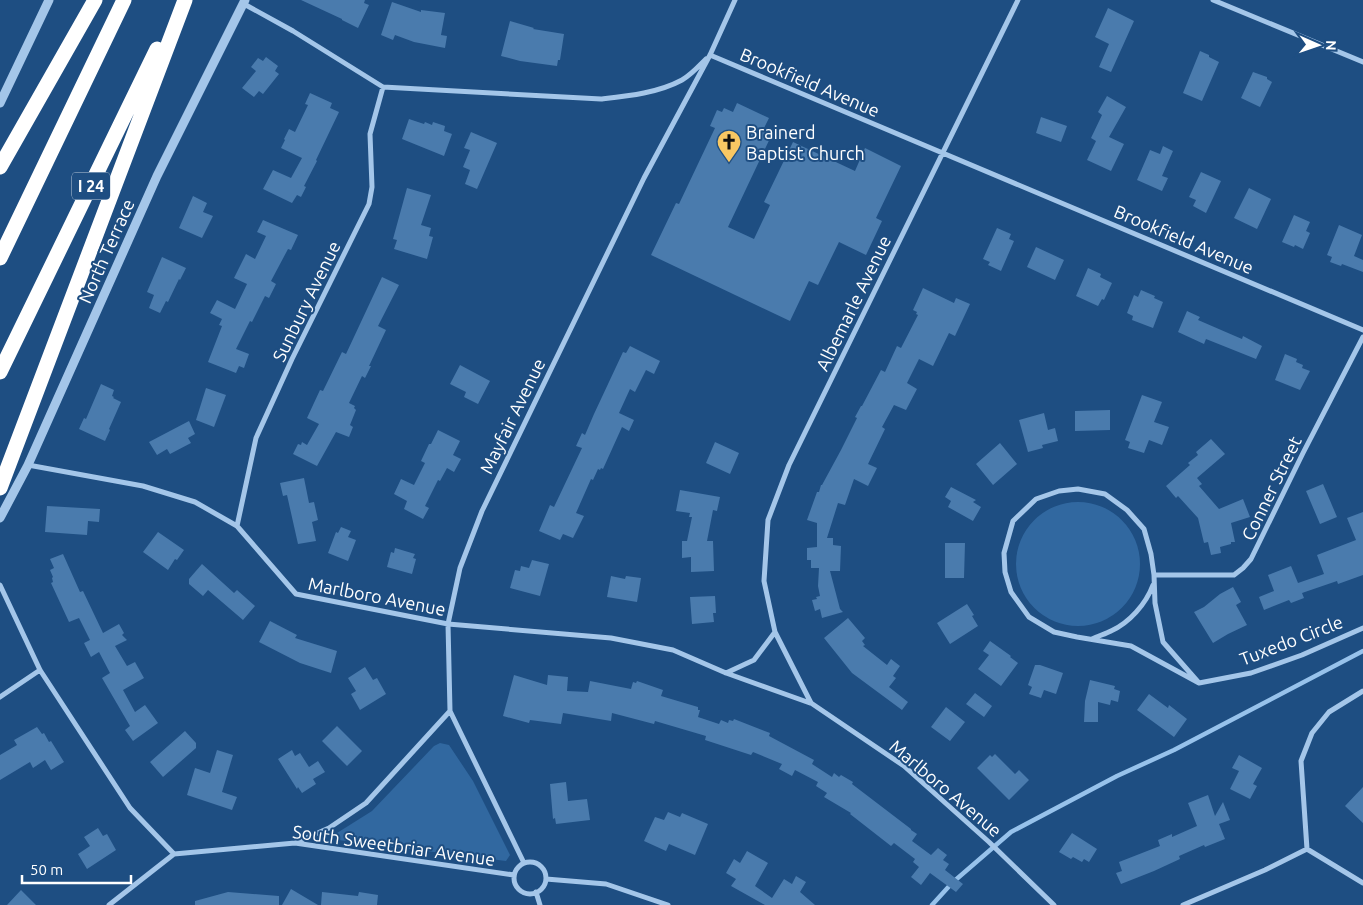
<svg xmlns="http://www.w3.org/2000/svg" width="1363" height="905" font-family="Ubuntu,sans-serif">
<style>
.green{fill:#3168a0}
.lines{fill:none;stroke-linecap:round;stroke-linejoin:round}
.stream{stroke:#97c2eb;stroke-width:4.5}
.building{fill:#4a7bad}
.minor{stroke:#a4c6e9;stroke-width:5}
.tertiary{stroke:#a4c6e9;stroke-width:9}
.motorway{stroke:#fff;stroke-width:15}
.labels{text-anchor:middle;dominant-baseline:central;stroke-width:4;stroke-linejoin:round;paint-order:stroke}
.shield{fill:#1e4e82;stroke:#bccada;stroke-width:1}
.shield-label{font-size:16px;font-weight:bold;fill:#fff}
.street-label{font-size:18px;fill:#fff;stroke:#1e4e82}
.poi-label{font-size:18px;fill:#fff;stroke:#1e4e82;text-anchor:start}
</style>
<rect width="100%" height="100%" fill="#1e4e82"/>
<!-- green -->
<path class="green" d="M1016 564a62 62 0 1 1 124 0a62 62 0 1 1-124 0Z
M440 743 449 745 473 781 510 855 506 861 338 840 337 833 372 811 434 746Z"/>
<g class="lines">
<!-- stream -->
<path class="stream" d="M932 905 952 883 1011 832 1117 776 1174 750 1363 651"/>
</g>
<!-- building -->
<path class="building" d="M301 0H365L364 3 369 5 358 28 342 20V19Z
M392 2 421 12V10L445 13 441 35 447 36 445 48 414 42 395 35 393 40 381 35Z
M1108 8 1134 21 1111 72 1099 67 1109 44 1095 37Z
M510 21 534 28 533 29 564 34 560 60H558L557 66 520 61 501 56Z
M1200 51 1209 55V57L1219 62 1202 101 1183 93Z
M266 57 278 66 275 71 279 74 263 94 259 91 254 97 242 88 256 71 251 67 258 58 263 61Z
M1253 72 1267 77V79L1272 82 1260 107 1241 98Z
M310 93 332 103 330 108 339 112 316 160 317 161 304 186 306 187 301 197 297 195 292 203 263 189 273 170 291 178 302 158 281 148 285 140 284 139 289 129 295 132 308 105 305 104Z
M1107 96 1126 107 1109 137 1124 144 1111 171 1087 160 1096 141 1091 138 1102 115 1098 112Z
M737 103 769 118 764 128 773 132 728 227 754 239 770 205 764 202 793 142 855 171 865 148 901 166 876 218 882 221 866 255 839 242 818 285 809 281 790 321 651 255 676 203 679 204 715 128 710 126 717 110 722 112 724 108 733 112Z
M1041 117 1067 126 1061 142 1036 133Z
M409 119 424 124 425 122 432 125 433 122 445 126 444 131 452 134 444 156 402 139Z
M471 132 497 143 477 189 465 184 470 170 463 167 470 150 464 148Z
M1163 146 1173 151 1162 176 1168 178 1162 191 1137 180 1150 150 1160 154Z
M1201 172 1221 181 1206 213 1193 206 1196 200 1189 197Z
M407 188 431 195 421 225 431 228 429 236 433 237 427 259 394 249 397 240 393 239Z
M1249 188 1271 199 1257 229 1234 218Z
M193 196 207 203 203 212 213 216 202 238 179 228Z
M1294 215 1310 222 1306 231 1310 233 1303 249 1295 245 1294 247 1282 242Z
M263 220 298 235 291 250 288 249 271 281 276 284 269 298 265 296 252 322 250 321 236 349 249 354 244 368 239 366 236 373 208 362 222 326 219 325 222 319 210 313 217 300 235 309 247 284 234 278 246 254 255 259 266 236 257 232Z
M1339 225 1362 235 1354 256 1363 260V272L1342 264 1341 266 1330 262 1332 257 1327 255Z
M997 228 1011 234 1009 239 1014 241 1001 271 988 265 990 262 983 259Z
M1036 247 1064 260 1055 280 1027 267Z
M162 257 186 268 180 280 179 279 168 302 166 301 160 313 149 308 154 295 147 292Z
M1088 268 1101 274 1100 277 1112 283 1104 300 1102 299 1098 306 1076 296Z
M382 277 399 285 378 326 386 330 369 366H371L365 378 362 376 349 403 355 406 354 408 356 410 350 425 353 427 349 437 336 432 317 466 293 454 298 444 301 445 302 442 307 445 319 424 307 418 320 390 323 391 342 352 346 354Z
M923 288 954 303 956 298 970 304 955 336 949 333 933 366 919 359 907 383 917 389 906 410 894 405 882 427 885 429 868 464 877 468 868 486 854 479 845 505 838 503 827 538H833V545L841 546 840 571H830L840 609 843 612 822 618 820 609 815 611 812 600 817 599 816 597 820 596 818 586 819 568H811V560H807V548L817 547V523L807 520 817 492H819L821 485H822L841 450 857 418 855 417 861 406H862L881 370 885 372 897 346 901 348 918 315 916 314 917 312 913 310Z
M1141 290 1155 296 1154 298 1163 302 1153 328 1132 320 1133 316 1127 313 1134 295 1138 297Z
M1187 311 1200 317 1198 320 1235 336 1242 339 1243 336 1262 346 1256 359 1206 339 1204 344 1178 332Z
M630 346 660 361 654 374 646 370 635 392 630 389 619 413 634 420 629 431 622 427 603 469 601 468 600 470 598 469 593 480 591 479 576 513 584 516 573 538 563 534 560 540 539 531 550 505 554 507 582 448 576 446 582 433 585 435 594 414 623 352 626 353Z
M1285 354 1297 359 1296 362 1303 365 1302 368 1310 371 1300 390 1275 380Z
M460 365 490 381 478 404 464 397 466 392 450 384Z
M101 384 114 390 112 396 114 397 113 398 121 402 109 429 110 430 105 441 79 429 84 418 86 419Z
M206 388 226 395 214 427 196 420Z
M1142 395 1162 402 1154 422 1169 427 1162 445 1149 440 1144 453 1128 448 1130 442 1125 440Z
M1110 410V430L1075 431V411Z
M1044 413 1048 430 1055 428 1058 441 1042 445 1043 448 1028 452 1019 420Z
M189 421 195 434 188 438 191 443 170 454 167 449 157 455 149 442Z
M438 430 460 441 453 455 461 459 454 472 447 468 440 481 438 480 425 506 429 508 423 519 404 509 407 501 394 494 401 479 414 485 425 463 421 461 429 444H431Z
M1211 439 1225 454 1197 478 1202 484 1199 486 1219 509 1243 499 1250 517 1231 523 1235 542H1231V544L1220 547 1221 553 1211 555 1208 542 1204 543 1198 518 1178 496 1176 498 1166 486 1190 465 1188 463 1198 455 1196 452Z
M715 442 739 453 730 474 706 463Z
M1000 443 1017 464 993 485 976 464Z
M304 478 309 503 314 502 318 520 312 522 316 541 298 544 287 495 283 496 280 483Z
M1323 484 1337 517 1320 524 1306 491Z
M951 487 976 500 973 502 981 507 973 521 948 507 951 501 945 497Z
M680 490 720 497 717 511 713 510 707 541H713L714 571 691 572V557L682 558V541H687L692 517H689L690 513 676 511Z
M47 506 100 509 99 522 88 521 87 535 45 532Z
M1363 512V575L1338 584 1337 581 1302 593 1304 598 1291 603 1289 600 1264 610 1259 597 1274 591 1268 575 1291 566 1298 583 1324 574 1317 555 1356 540 1347 518Z
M341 527 351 531 348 537 356 540 348 561 328 553 336 532 338 533Z
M158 532 184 550 177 560 175 559 168 570 143 552Z
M945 543H965L964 578H945Z
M395 548 415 554 413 558 416 559 412 574 387 567 391 552 394 553Z
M63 554 80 592 83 591 103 633 119 624 124 633 122 635 127 640 115 646 127 666 135 662 144 678 123 690 135 712 145 705 158 723 133 741 125 730 130 726 102 678 110 673 99 652 91 657 84 643 90 640 79 618 69 622 51 583 53 582 52 578 53 577 50 570 54 568 50 559Z
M532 560 549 564 540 596 510 588 515 570 520 571 521 566 529 568Z
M202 564 234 593 237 590 255 606 243 620 208 590 203 596 189 584V579Z
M611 576 625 579 626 576 641 578 637 602 607 597Z
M1233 587 1241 602 1236 605 1247 625 1228 634 1213 643 1194 612 1204 607 1220 594Z
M715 596 716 613H713L714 622 692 624 690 597Z
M967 604 974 615 972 616 978 626 950 644 937 623Z
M848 618 865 638 862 641 865 645 863 646 887 665 891 659 900 666 893 676 896 678 889 687 908 702 902 710 852 673 824 638Z
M270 621 297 635 295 638 337 651 331 673 300 663 259 642Z
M990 641 1011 656 1010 657 1018 663 1001 686 978 669 989 655 983 651Z
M1035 665H1040L1063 673 1056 694 1044 690 1041 698 1029 694 1032 687 1028 685Z
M365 667 373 680 377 678 386 694 360 710 351 694 356 691 348 678Z
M514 675 547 685 548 675 568 677 567 691 588 692 590 681 631 689 633 682 636 683 637 681 663 690 661 696 698 707V710H700L698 717 719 724 721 720 728 723 729 720 733 721 734 719 770 733 769 736 814 760 812 764 832 777 834 773 839 777 841 775 853 782 852 784 911 829V830L917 834 912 841 931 855 938 848 947 855 943 860 949 864 945 870 963 884 956 892 930 873 921 885 911 877 919 867 913 862 915 859 894 843 891 846 850 814 851 813 824 797 827 793 816 786 818 782 795 770 792 776 779 769 782 764 753 752 751 755 705 740 706 736 655 721 654 724 612 713 611 721 563 713 561 724 530 720 529 723 503 716Z
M1090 680 1115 686 1114 689 1120 691 1118 702 1111 700 1110 705 1098 702V722H1084L1085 701Z
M975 693 992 706 984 717 966 704Z
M1149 694 1168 708 1169 705 1187 719 1174 737 1137 710Z
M946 707 965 722 950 741 931 727Z
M337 726 362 751 347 766 322 741Z
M37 727 42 734 44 733 49 742 51 741 64 762 51 770 45 760 33 768 30 762 0 780V755L17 745 14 740Z
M185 731 196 743V748L163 777 150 762Z
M217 750 233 755 222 792 237 797 232 810 187 795 195 768 210 773Z
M292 750 295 756 300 753 309 767 318 761 325 772 313 779 316 784 302 793 298 787 297 789 278 759Z
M995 754 1015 774 1019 770 1029 780 1009 800 977 768 990 755 992 757Z
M1239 755 1262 768 1253 784 1257 786 1250 799 1230 789 1239 771 1232 768Z
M566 782 568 801 587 799 590 820 556 824 555 818 553 819 550 784Z
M1363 787V823L1345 806Z
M1208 795 1215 816 1223 802 1230 820 1219 824 1225 839 1205 847 1204 845 1179 856 1180 859 1154 871 1121 884 1116 873 1122 871 1119 862 1160 846 1158 840 1172 834V837L1197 826 1188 803Z
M668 812 680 817 682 813 708 824 695 855 669 844 666 851 644 841 655 817 664 820Z
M98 828 103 836 107 834 116 850 87 869 78 854 90 846 84 837Z
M1072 833 1097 849 1089 862 1084 859 1082 862 1073 857 1071 859 1059 852Z
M747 851 768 863 755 886 772 898 784 879 792 884 796 876 806 882 800 892 815 905H765L731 886 736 879 726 873 734 859 740 863Z
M291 889 318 905H282Z
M21 890 36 905H7Z
M228 892 279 896V905H195V901Z
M322 892 358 896 359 892 378 895 377 905H321Z"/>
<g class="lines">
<!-- minor -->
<path class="minor" d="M1018 0 789 465 768 520 764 581 775 632 811 703 904 766 989 842 1054 905
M1213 0 1363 62
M244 4 293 31 383 87 601 99C628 96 658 93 682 80 691 75 699 66 706 59
M710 55 1363 330
M28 465 143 486 195 502 237 526 296 594 448 624 611 638 673 650 726 673 810 703
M1078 489 1105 494 1127 510 1144 529 1151 554 1154 575 1155 603 1163 642 1199 683 1131 646 1077 637 1054 632 1029 617 1011 592 1005 572 1004 553 1013 521 1036 499 1059 491Z
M237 526 256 438 292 359 369 204 372 187 370 134 383 87
M1154 575H1234L1243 568 1251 559 1303 453 1363 337
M0 585 40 670 130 808 174 854 295 843 514 875
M1092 639C1098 636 1105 634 1111 631 1129 623 1146 604 1153 585
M726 673 754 660 775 632
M1199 683 1251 673 1302 655 1363 628
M0 697 40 670
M295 843 329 828 366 803 450 711
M1307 849 1301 761 1312 733 1329 712 1363 691
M514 878a16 16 0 1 1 32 0a16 16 0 1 1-32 0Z
M524 863 450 711 448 624 460 568 482 511 644 178 710 55 735 0
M546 879 606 884 668 905
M536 892 540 905
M109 905 174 854
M1183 905 1265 870 1307 849 1363 883"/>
<!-- tertiary -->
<path class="tertiary" d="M0 103 49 0
M0 518 28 465 157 176 245 0"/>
<!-- motorway -->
<path class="motorway" d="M0 167 95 0
M0 258 124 0
M0 372 157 49
M0 488 185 0"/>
</g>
<!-- icons -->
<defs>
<symbol id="church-pin" viewBox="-11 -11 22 30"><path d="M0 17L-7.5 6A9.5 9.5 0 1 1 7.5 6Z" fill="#f8c763" stroke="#1e4e82"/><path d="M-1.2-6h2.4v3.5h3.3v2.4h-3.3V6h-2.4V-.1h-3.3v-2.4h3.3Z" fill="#111"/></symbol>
</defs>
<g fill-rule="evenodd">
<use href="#church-pin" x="715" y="128" width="28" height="38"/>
</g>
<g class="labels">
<!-- shield labels -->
<rect class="shield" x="72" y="172.5" width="38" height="27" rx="4"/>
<g class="shield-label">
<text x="91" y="186">I 24</text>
</g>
<!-- street labels -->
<g class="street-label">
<text transform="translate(810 82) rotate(23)">Brookfield Avenue</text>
<text transform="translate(1184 239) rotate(23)">Brookfield Avenue</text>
<text transform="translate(106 251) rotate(-66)">North Terrace</text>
<text transform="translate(306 301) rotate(-64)">Sunbury Avenue</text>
<text transform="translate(853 303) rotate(-64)">Albemarle Avenue</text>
<text transform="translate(512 416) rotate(-64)">Mayfair Avenue</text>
<text transform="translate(1271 488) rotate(-64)">Conner Street</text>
<text transform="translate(377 596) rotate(11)">Marlboro Avenue</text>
<text transform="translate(1291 640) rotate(-21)">Tuxedo Circle</text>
<text transform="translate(946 788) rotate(40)">Marlboro Avenue</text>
<text transform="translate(394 845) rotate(8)">South Sweetbriar Avenue</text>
</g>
<!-- poi labels -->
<g class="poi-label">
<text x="746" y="132">Brainerd<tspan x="746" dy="21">Baptist Church</tspan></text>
</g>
</g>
<!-- north arrow -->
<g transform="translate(1318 45) rotate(92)" stroke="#1e4e82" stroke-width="4" paint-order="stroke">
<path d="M0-4L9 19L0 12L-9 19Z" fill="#ffffff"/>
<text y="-8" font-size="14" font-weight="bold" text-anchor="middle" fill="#ffffff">N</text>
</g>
<!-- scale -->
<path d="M22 875v8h109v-8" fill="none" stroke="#ffffff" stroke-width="2.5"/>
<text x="30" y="875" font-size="15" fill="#ffffff" stroke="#1e4e82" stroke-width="4" paint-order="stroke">50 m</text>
</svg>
